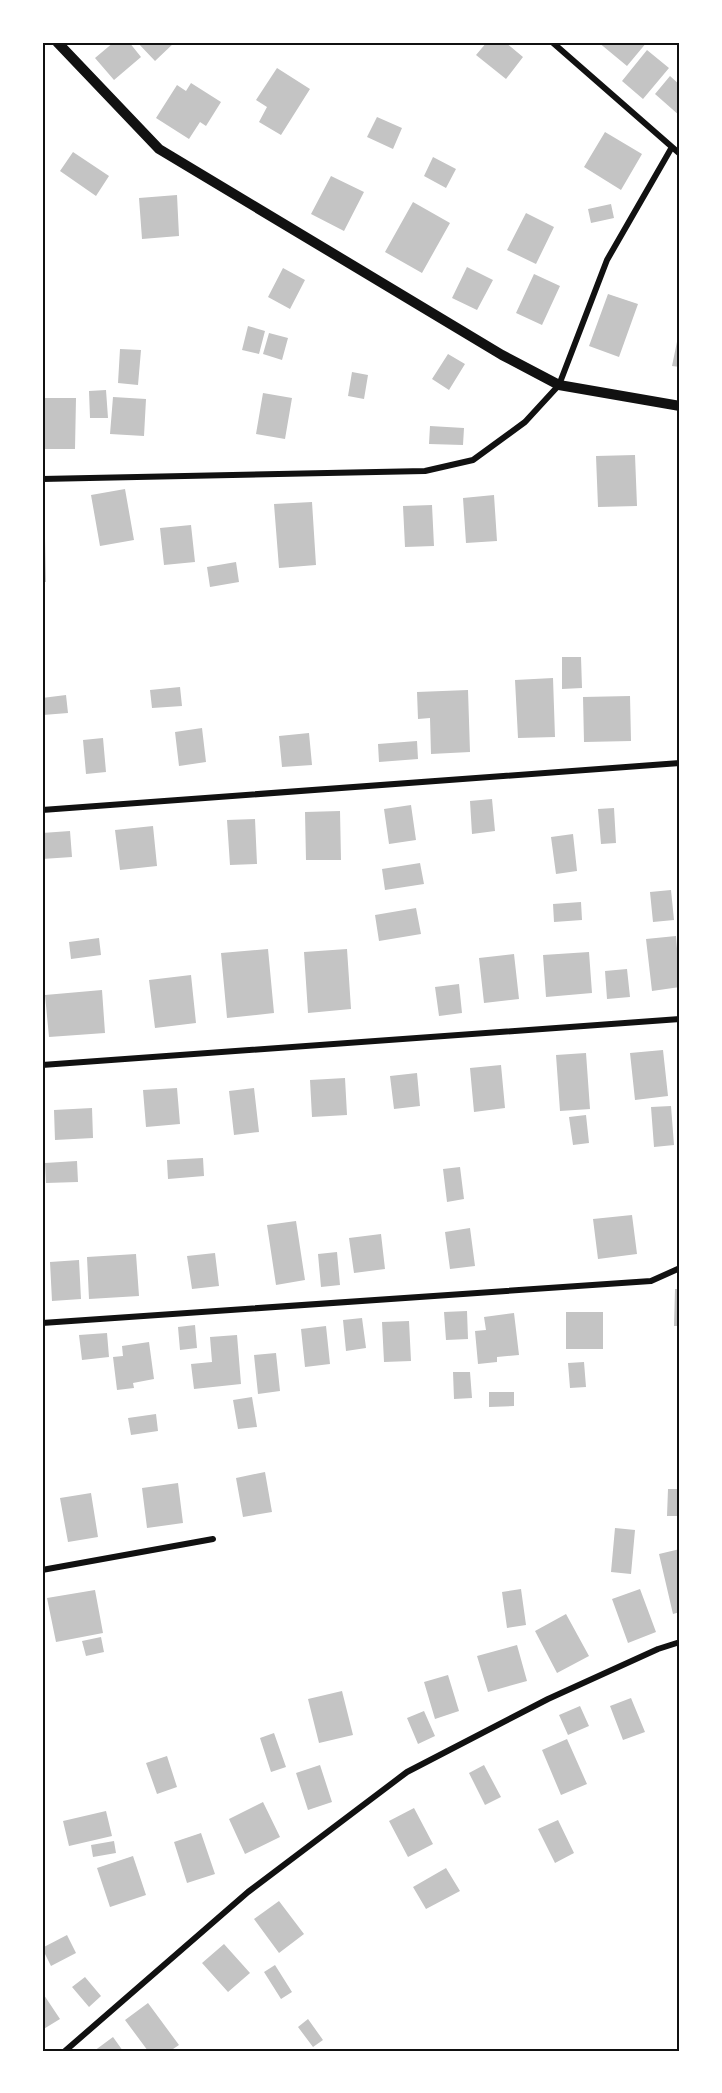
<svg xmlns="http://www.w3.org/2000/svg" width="722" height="2093" font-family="'Work Sans',sans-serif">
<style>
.building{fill:#c4c4c4}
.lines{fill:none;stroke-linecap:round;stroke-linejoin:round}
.minor{stroke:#111;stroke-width:6}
.tertiary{stroke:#111;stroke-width:10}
.neatline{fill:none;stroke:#111;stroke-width:2}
</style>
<rect width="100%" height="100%" fill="#fff"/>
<!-- building -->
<path class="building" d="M114 42H129L141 57 114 80 95 58Z
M137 42H175L155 61Z
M487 42H505L523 57 506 79 476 55Z
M598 42H647L627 66Z
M647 50 669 68 643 99 622 81Z
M277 68 310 89 281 135 259 122 267 107 256 100Z
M670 76 680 85V116L655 94Z
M191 83 221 102 206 126 200 122 189 139 156 118 177 85 186 91Z
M377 117 402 128 393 149 367 137Z
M605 132 642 154 621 190 584 167Z
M73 152 109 176 96 196 60 171Z
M433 157 456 169 446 188 424 176Z
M331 176 364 192 344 231 311 214Z
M177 195 179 236 142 239 139 198Z
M413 202 450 223 422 273 385 252Z
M611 204 614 218 591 223 588 209Z
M526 213 554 227 536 264 507 250Z
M467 267 493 280 477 310 452 298Z
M283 268 305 280 290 309 268 297Z
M534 274 560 286 542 325 516 313Z
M608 294 638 304 619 357 589 346Z
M248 326 265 331 259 354 242 350Z
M679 332H680V367L672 366Z
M269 333 288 338 282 360 263 354Z
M120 349 141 350 138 385 118 383Z
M448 354 465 364 449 390 432 379Z
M352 372 368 375 364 399 348 396Z
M106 390 108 418H90L89 391Z
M263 393 292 398 285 439 256 434Z
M113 397 146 399 144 436 110 434Z
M45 398H76L75 449H42Z
M430 426 464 428 463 445 429 444Z
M635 455 637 506 598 507 596 456Z
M125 489 134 540 100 546 91 495Z
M494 495 497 541 466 543 463 498Z
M312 502 316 565 279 568 274 504Z
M432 505 434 546 405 547 403 506Z
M191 525 195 562 164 565 160 528Z
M42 538H45L46 582H42Z
M236 562 239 582 210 587 207 567Z
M562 657H581L582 688 562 689Z
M553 678 555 737 518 738 515 680Z
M180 687 182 706 152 708 150 690Z
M468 690 470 752 431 754 430 718 418 719 417 692Z
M66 695 68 713 43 715 42 698Z
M630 696 631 741 584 742 583 697Z
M202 728 206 762 179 766 175 732Z
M309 733 312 765 282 767 279 736Z
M103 738 106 772 86 774 83 740Z
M417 741 418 759 379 762 378 744Z
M492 799 495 831 472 834 470 801Z
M411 805 416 840 389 844 384 809Z
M614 808 616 843 601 844 598 809Z
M340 811 341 860H306L305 812Z
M255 819 257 864 230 865 227 820Z
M153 826 157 866 120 870 115 830Z
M70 831 72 857 42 859V833Z
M573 834 577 871 556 874 551 837Z
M420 863 424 884 385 890 382 869Z
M671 890 674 920 653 922 650 892Z
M581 902 582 920 554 922 553 904Z
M416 908 421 934 379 941 375 915Z
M676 936 680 987 652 991 646 939Z
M99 938 101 955 71 959 69 942Z
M268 949 274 1013 227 1018 221 953Z
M347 949 351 1009 308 1013 304 952Z
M589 952 592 993 546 997 543 955Z
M514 954 519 999 484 1003 479 958Z
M627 969 630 997 607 999 605 971Z
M191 975 196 1023 155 1028 149 980Z
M459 984 462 1013 439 1016 435 987Z
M102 990 105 1033 49 1037 45 995Z
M663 1050 668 1096 635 1100 630 1053Z
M586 1053 590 1109 560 1111 556 1055Z
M501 1065 505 1108 474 1112 470 1068Z
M417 1073 420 1106 394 1109 390 1076Z
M345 1078 347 1115 312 1117 310 1080Z
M177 1088 180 1124 146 1127 143 1090Z
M254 1088 259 1132 234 1135 229 1091Z
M671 1106 674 1145 654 1147 651 1107Z
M92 1108 93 1138 55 1140 54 1110Z
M586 1115 589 1143 573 1145 569 1117Z
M203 1158 204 1176 168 1179 167 1160Z
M77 1161 78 1182 46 1183 45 1163Z
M460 1167 464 1199 447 1202 443 1169Z
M632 1215 637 1254 598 1259 593 1219Z
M296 1221 305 1280 276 1285 267 1225Z
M470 1228 475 1266 450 1269 445 1232Z
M381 1234 385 1269 354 1273 349 1238Z
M337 1252 340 1285 321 1287 318 1254Z
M215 1253 219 1286 192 1289 187 1256Z
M136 1254 139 1296 89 1299 87 1257Z
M79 1260 81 1299 52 1301 50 1262Z
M675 1289H680V1326H674Z
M467 1311 468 1339 446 1340 444 1312Z
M566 1312H603V1349H566Z
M514 1313 519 1355 497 1357V1362L478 1364 475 1331 486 1330 484 1317Z
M362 1318 366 1348 346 1351 343 1320Z
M409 1321 411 1361 384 1362 382 1322Z
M195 1325 197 1348 180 1350 178 1327Z
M326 1326 330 1364 305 1367 301 1329Z
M107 1333 109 1357 82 1360 79 1335Z
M237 1335 241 1384 194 1389 191 1364 212 1362 210 1337Z
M149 1342 154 1379 133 1383 134 1388 117 1390 113 1357 123 1356 122 1346Z
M276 1353 280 1391 258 1394 254 1355Z
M584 1362 586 1387 570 1388 568 1363Z
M453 1372H470L472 1398 454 1399Z
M489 1392H514V1406L489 1407Z
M252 1397 257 1427 238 1429 233 1400Z
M156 1414 158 1431 131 1435 128 1418Z
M265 1472 272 1512 243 1517 236 1478Z
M178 1483 183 1523 147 1528 142 1488Z
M668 1489H680V1516H667Z
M91 1493 98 1537 68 1542 60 1498Z
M615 1528 635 1530 631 1574 611 1572Z
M680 1549V1612L673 1614 659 1554Z
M521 1589 526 1625 507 1628 502 1592Z
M640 1589 656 1632 628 1643 612 1599Z
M95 1590 103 1633 56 1642 47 1598Z
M566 1614 589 1656 557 1673 535 1631Z
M101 1637 104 1652 86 1656 82 1641Z
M517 1645 527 1681 488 1692 477 1656Z
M448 1675 459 1711 435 1719 424 1682Z
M342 1691 353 1735 319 1743 308 1699Z
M631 1698 645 1732 623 1740 610 1706Z
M580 1706 589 1726 568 1735 559 1715Z
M424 1711 435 1736 418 1744 407 1718Z
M274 1733 286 1767 271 1772 260 1738Z
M567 1739 587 1784 561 1795 542 1750Z
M167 1756 177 1787 157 1794 146 1763Z
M320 1765 332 1802 308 1810 296 1773Z
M484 1765 501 1797 485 1805 469 1773Z
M263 1802 280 1837 245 1854 229 1819Z
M414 1808 433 1844 408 1857 389 1821Z
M106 1811 112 1836 69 1846 63 1821Z
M558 1820 574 1853 555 1863 538 1829Z
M201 1833 215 1874 187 1883 174 1842Z
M114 1841 116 1853 93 1857 91 1845Z
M133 1856 146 1895 110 1907 97 1868Z
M446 1868 460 1891 426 1909 413 1887Z
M279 1901 304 1934 279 1953 254 1919Z
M67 1935 76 1953 51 1966 42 1948Z
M224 1944 250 1973 228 1992 202 1963Z
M275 1965 292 1992 281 1999 264 1972Z
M85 1977 101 1996 89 2007 72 1987Z
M42 1992 60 2019 42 2030Z
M148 2003 179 2045 170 2051H148L125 2020Z
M308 2019 323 2040 313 2047 298 2027Z
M113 2037 123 2051H94Z"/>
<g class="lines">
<!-- minor -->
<path class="minor" d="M552 42 680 154
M42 479 425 471 473 460 525 422 559 385 607 260 672 147
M42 810 680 763
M42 1065 680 1019
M42 1323 651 1281 680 1268
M42 1570 213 1539
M65 2051 248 1892 407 1772 548 1699 658 1649 680 1642"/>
<!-- tertiary -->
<path class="tertiary" d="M57 42 159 149 502 355 559 385 680 406"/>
</g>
<!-- border -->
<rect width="722" height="2093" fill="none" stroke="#ffffff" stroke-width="87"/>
<rect x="44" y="44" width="634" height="2006" class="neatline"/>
</svg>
